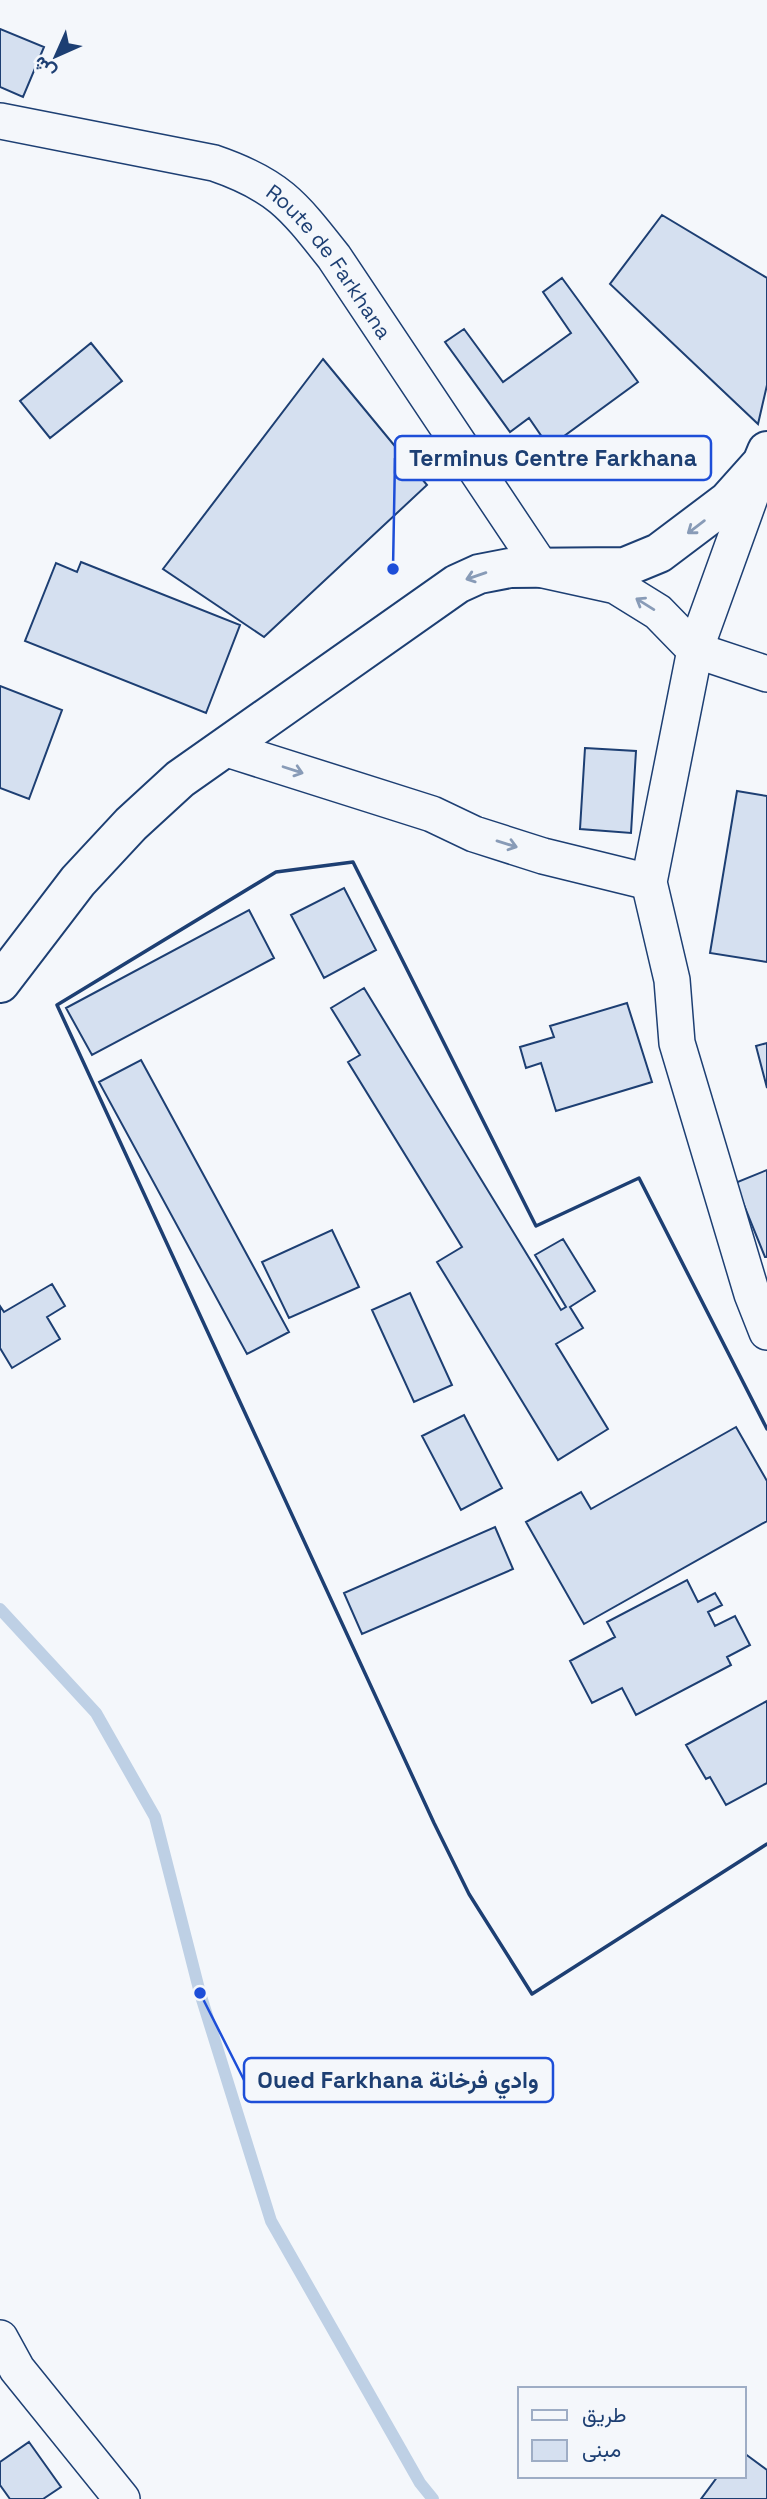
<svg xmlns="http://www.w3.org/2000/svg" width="767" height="2499" font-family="'Space Grotesk',Vazirmatn,sans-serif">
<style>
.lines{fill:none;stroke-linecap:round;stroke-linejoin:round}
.stream{stroke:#bed0e5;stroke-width:12}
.building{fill:#d5e0f0;stroke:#1d3f73;stroke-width:2}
.street-casing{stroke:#1d3f73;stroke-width:38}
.secondary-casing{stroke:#1d3f73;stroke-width:42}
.street{stroke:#f4f7fb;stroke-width:35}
.secondary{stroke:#f4f7fb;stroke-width:38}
.wall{stroke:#1d3f73;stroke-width:3.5}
.oneway{stroke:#889bb7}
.labels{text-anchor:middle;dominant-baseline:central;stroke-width:5;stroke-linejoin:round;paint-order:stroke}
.street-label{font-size:21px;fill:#1d3f73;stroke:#f4f7fb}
.leader{fill:none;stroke:#1d4ed8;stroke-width:2.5}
.callout-dot{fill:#1d4ed8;stroke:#f4f7fb;stroke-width:2.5}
.callout{fill:#f4f7fb;stroke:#1d4ed8;stroke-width:2.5}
.callout-label{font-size:23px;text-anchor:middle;font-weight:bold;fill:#1d3f73}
</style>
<rect width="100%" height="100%" fill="#f4f7fb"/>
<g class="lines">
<!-- stream -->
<path class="stream" d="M0 1609 96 1713 155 1817 200 1993 271 2221 420 2483 433 2499"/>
</g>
<!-- building -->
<path class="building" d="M0 29 44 47 23 97 0 87Z
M662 215 767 278V385L758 424 610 284Z
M562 278 638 382 549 447 529 418 510 432 445 342 464 329 503 382 571 333 543 292Z
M91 343 122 381 50 438 20 401Z
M323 359 427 485 264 637 163 569Z
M81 562 240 625 206 713 25 641 56 563 77 572Z
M0 686 62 710 29 799 0 788Z
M585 748 636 751 631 833 580 829Z
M737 791 767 796V962L710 953Z
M344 888 376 950 324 978 291 915Z
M249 910 274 958 92 1055 66 1008Z
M364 988 561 1310 566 1307 535 1255 563 1239 595 1291 570 1307 583 1328 556 1344 608 1429 558 1460 437 1262 462 1247 348 1062 360 1055 331 1008Z
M627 1003 652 1082 556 1111 541 1063 526 1068 520 1047 554 1037 550 1026Z
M767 1043V1088L756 1046Z
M141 1060 289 1332 247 1354 99 1082Z
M767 1170V1257H765L735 1183Z
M332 1230 359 1287 289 1318 262 1262Z
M52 1284 65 1306 47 1317 60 1339 12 1368 0 1348V1306L4 1312Z
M410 1293 452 1385 414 1402 372 1310Z
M464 1415 502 1488 461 1510 422 1436Z
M736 1427 767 1481V1521L584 1624 526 1522 581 1492 591 1509Z
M495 1527 513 1569 362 1634 344 1593Z
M687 1580 698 1602 715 1593 722 1605 708 1612 715 1626 735 1616 750 1645 727 1657 731 1665 636 1715 622 1688 592 1703 570 1661 615 1637 607 1622Z
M767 1701V1783L726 1805 710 1777 706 1779 686 1745Z
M29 2442 61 2487 43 2499H10L0 2485V2462Z
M744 2453 767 2470V2499H701L718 2476H744Z"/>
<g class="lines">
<defs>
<g id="street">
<path id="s1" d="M0 121 214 163C278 185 293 205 334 257L543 570 616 586 658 612 695 650 767 674"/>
<path d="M761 467 695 650 649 882 672 980 677 1043 752 1294 767 1332"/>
<path d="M227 749 432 814 474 834 543 856 649 882"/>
<path d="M0 2338 17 2369 122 2499"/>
</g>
<path id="secondary" d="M0 983 78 881 131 824 180 779 457 584 479 574 510 568 625 567 659 553 728 501 762 463 767 451"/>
</defs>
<!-- street casing -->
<use href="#street" class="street-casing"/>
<!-- secondary casing -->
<use href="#secondary" class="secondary-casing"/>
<!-- street -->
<use href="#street" class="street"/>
<!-- secondary -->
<use href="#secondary" class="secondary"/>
<!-- wall -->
<path class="wall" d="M767 1429 639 1178 536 1226 353 862 276 872 57 1005 434 1823 469 1894 532 1994 767 1844"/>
</g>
<!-- one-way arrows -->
<defs><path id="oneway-shaft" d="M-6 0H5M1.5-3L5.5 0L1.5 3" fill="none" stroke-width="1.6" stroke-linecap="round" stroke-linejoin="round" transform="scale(1.75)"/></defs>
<g class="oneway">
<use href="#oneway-shaft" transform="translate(696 527) rotate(143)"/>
<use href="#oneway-shaft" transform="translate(476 576) rotate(161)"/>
<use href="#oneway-shaft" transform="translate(645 604) rotate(-148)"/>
<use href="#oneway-shaft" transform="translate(293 770) rotate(18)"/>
<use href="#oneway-shaft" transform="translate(507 844) rotate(17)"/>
</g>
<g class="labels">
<!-- street labels -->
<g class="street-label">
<text stroke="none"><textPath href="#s1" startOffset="374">Route de Farkhana</textPath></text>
</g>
</g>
<!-- callouts -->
<path class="leader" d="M393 569L395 458M200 1993L244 2080"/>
<g class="callout-dot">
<circle cx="393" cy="569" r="7"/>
<circle cx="200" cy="1993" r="7"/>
</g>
<g class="callout">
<rect x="395" y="436" width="316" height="44" rx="7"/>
<rect x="244" y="2058" width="309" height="44" rx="7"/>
</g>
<g class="callout-label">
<text x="553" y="466">Terminus Centre Farkhana</text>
<text x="398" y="2088">Oued Farkhana وادي فرخانة</text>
</g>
<!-- legend -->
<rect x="518" y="2387" width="228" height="91" fill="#f4f7fb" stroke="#9eadc5" stroke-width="2"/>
<rect x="532" y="2410" width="35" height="10" fill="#f4f7fb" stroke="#9eadc5" stroke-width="2"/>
<text x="582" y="2422" font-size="21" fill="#1d3f73">طريق</text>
<rect x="532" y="2440" width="35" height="21" fill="#d5e0f0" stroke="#9eadc5" stroke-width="2"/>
<text x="582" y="2457" font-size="21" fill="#1d3f73">مبنى</text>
<!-- north arrow -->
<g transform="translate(56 56) rotate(225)" stroke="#f4f7fb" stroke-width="5" paint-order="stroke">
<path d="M0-5L12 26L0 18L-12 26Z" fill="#1d3f73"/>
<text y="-10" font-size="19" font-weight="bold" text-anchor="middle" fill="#1d3f73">ش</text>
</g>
</svg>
